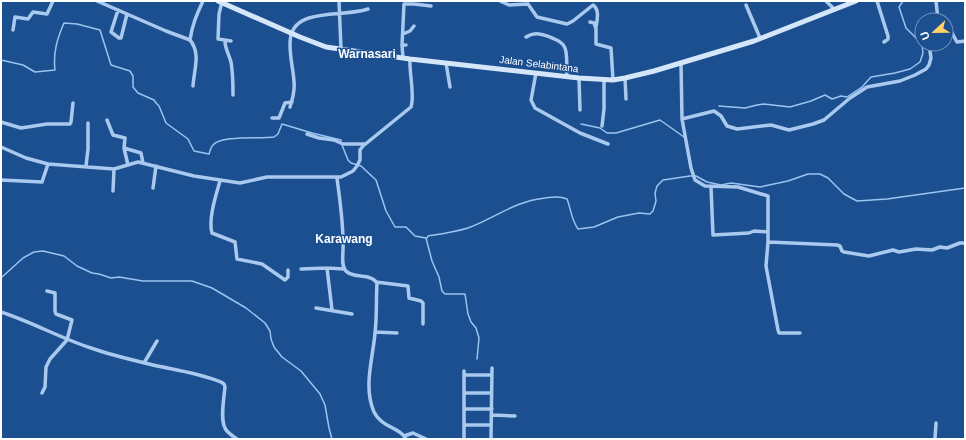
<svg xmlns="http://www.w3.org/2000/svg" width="966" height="440" font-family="Helvetica,sans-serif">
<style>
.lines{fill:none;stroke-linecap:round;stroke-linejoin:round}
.stream{stroke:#9cc4f0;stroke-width:1.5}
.street{stroke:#a9c9ee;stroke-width:3.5}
.secondary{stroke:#d6e6fa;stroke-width:5}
.labels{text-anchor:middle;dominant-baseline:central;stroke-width:3;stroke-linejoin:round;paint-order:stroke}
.street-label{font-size:10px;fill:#fff;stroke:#1b4f8f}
.quarter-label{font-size:12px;font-weight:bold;fill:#fff;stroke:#1b4f8f}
</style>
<rect width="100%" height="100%" fill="#1b4f8f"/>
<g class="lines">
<!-- stream -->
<path class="stream" d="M903 1 899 7 906 28 922 44
M1 60 23 65 35 72 55 70C53 53 57 39 64 23L77 24 100 30 111 65 130 71 133 76V87L138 93 154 100 156 103 159 106 166 123 188 139 194 151 209 154C210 151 211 147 213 145 221 135 260 139 274 137L278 134 282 124 312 133 341 140V141
M719 106 745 108 757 105 764 104 790 107 811 101 825 95 832 99 841 96 847 97 862 87 871 77 895 73 910 69 920 62 923 53 922 44
M581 124 600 128 607 133H616L660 120 684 137
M342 145 348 160 351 163 361 166 376 180 386 211 395 227H406L415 236 426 238
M426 238 432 261 439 277 442 291 445 294H465L468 314 471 322 476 328 479 338 477 359
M427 238 428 236C441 234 455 232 468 228 495 218 515 201 545 198 553 197 559 196 567 199 571 209 571 219 578 229L594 227 618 217 639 213 650 214 653 211 656 201 655 193 657 186 663 180 690 176H696L707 182 721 185 731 183 760 187 788 181 808 174H820L828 178 844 194 857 201 887 199 965 188
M1 278 23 258 34 252 43 251 64 256 77 266 92 273 99 274 111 278 119 277 143 281H192L212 288 246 308 265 323 270 331 271 339 274 347 282 357 301 371 320 394 325 405 329 428 332 439"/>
<!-- street -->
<path class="street" d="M97 1 166 31 190 40
M339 1 341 49
M500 1 509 5 528 4 537 17 567 24 573 21 593 5C600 10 597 20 596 27
M826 1 834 9
M877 1 888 36V39L884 42
M936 1 938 20
M222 2 219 14 218 39 231 41
M746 5 760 38
M118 10 111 32 119 38H121L127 14
M590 22 594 23 596 29V44L611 48 613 80
M13 30 15 17 28 19 33 12 47 14 53 1
M946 32 952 33 957 42 965 41
M403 34 410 31 414 26
M526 37C528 36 531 34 534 34 541 33 563 40 565 48 568 56 566 68 567 76
M225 41C225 49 229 54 231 62 233 73 233 84 233 95
M402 45 404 4H414L431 6
M403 58 402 45H406
M446 63 450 87
M681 63 682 119 714 111 721 116 727 126 737 129 771 125 789 130 813 124 824 120 850 98 867 87 900 81 915 75 926 69 929 65 931 58 929 44
M536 73 531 100 535 108 580 133 608 144
M579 78 580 110
M625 78 626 99
M193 86C194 70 201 53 190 40 192 25 197 14 203 1
M290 107C293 98 295 91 294 82 293 59 279 27 309 18 329 12 349 15 368 9
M272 118H279L285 103 292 102
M682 119 691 168 695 180 705 186 738 187 768 196V242L837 245 840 246 842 251 844 252 869 256 893 250 899 252 916 249 932 250 940 247 947 248 960 243H965
M107 120 113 135 125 138 124 148 141 153 143 163
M1 122 21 128 47 124H70L71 122 73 103
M602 126 604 109V80
M307 134 319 138 334 140 343 144H364
M1 147 26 158 48 164 114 169 138 162 194 176 240 183 267 177H341L353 171 357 166 360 160V150L363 146 411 107C415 95 409 73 410 59
M124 148 128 165
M86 166 88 149V123
M337 178C340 202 344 226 343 250 343 256 341 266 346 271 353 279 371 273 377 283 376 300 377 317 375 333 373 358 363 387 374 412 381 427 401 428 406 439
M1 180 42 182 48 164
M220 181C216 195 208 219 212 233L235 242 237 259 262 264 285 280 288 277V270
M711 187 713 235 749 233 754 231 768 232
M153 188 156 166
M113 191 114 169
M768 242 766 266 778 330 779 333H800
M327 268 332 310
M301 269 327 268 344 269
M376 282 408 286 409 298 421 301 423 303V324
M316 308 352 314
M1 312C32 322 60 338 91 348 111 355 132 360 153 365 176 370 199 373 221 382L224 384 225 387C224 398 220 419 225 428 227 433 233 436 237 439
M375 332 397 333
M144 363 157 341
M464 371V439
M464 375H492
M42 393 45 387 46 367 50 359 67 340 72 320 56 314 55 311V293L47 291
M464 393H491
M464 409H492
M492 415 515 416
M464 425H491
M404 436 413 433 426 439
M491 439 492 368
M935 439 936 423"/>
<!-- secondary -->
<path class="secondary" d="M218 1 300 37 326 47 410 59 579 78 613 80 625 78 654 71 754 41 856 1"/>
</g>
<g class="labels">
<!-- street labels -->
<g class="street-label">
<text transform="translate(539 64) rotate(7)">Jalan Selabintana</text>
</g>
<!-- quarter labels -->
<g class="quarter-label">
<text x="367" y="54">Warnasari</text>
<text x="344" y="239">Karawang</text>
</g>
</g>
<!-- border -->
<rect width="966" height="440" fill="none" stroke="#ffffff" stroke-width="4"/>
<!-- north arrow -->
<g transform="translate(934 32) rotate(248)"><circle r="19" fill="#1b4f8f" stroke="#7695bc"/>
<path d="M0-3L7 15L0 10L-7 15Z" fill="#ffd166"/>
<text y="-6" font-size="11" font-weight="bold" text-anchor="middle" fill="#ffffff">U</text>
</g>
</svg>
